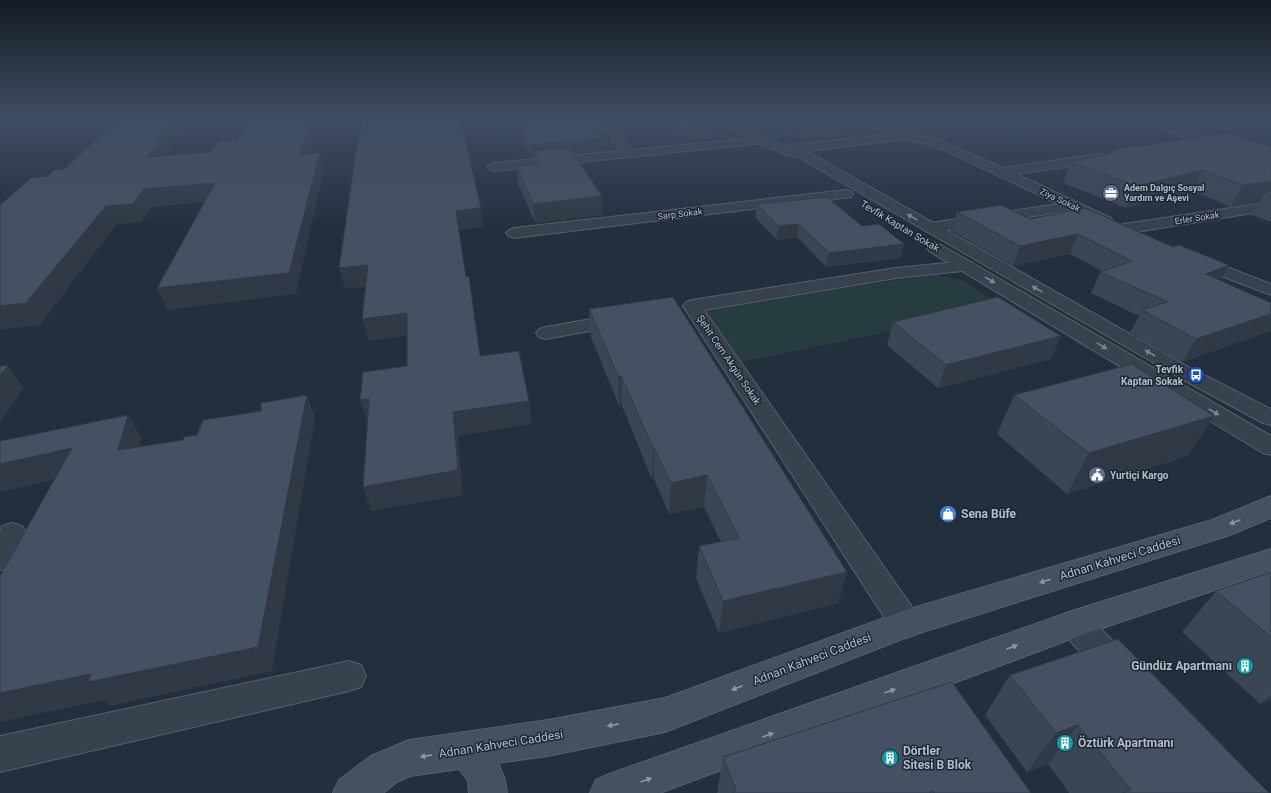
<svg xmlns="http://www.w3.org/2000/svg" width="1271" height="793" font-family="Roboto,sans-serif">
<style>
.green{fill:#263c3f}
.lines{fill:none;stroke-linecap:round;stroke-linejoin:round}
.minor-casing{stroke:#565f6c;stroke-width:2}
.tertiary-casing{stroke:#565f6c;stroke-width:2}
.secondary-casing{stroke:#565f6c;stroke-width:2}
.minor{fill:#38414e;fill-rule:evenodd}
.tertiary{fill:#38414e;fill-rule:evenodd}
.secondary{fill:#465061;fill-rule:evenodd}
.wall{fill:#3b4654}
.shaded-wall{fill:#303945}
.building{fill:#455162;stroke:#303945}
.oneway{fill:#7c8592}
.oneway2{fill:#8e96a5}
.labels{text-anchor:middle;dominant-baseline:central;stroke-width:3;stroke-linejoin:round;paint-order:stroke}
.far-poi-label{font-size:9px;font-weight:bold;fill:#b4bcc9;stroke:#1d2633;text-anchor:start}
.far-street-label{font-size:9px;fill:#b4bcc9;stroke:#1d2633}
.street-label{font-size:10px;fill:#b4bcc9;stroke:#1d2633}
.poi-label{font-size:10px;font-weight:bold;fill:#b4bcc9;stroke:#1d2633;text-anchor:end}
.near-poi-label{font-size:12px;font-weight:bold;fill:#b4bcc9;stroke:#1d2633;text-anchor:start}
.near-street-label{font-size:12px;fill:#b4bcc9;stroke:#1d2633}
</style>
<rect width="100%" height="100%" fill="#242f3e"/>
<!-- green -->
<path class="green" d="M934 275 962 280 1004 308 741 362 701 308Z"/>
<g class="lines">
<defs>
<path id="minor" d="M597 117H608L632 150 765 137 771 140 765 143 493 171 487 167 493 163 620 151Z
M843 117H862L907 132 939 140 1003 168 1099 154 1103 155 1105 158 1099 162 1016 174 1111 218 1113 221 1111 224H1101L1072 210 930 233 925 231 922 228 925 225 930 223 1058 204 951 153 931 145 905 139 783 154 777 150 783 146 890 134Z
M1129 117H1146L1271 159V167Z
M846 190 851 191 853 194 851 197 514 238 509 236 506 233 509 230 514 228Z
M1271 202V210L1124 234 1119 232 1116 229 1119 226 1124 224Z
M1198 256 1271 284V295L1192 265 1190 261 1192 257Z
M966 261 972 262 974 266 972 270 896 278 704 310 917 614 922 624 917 634 906 638 895 634 683 306 686 302 692 300 896 268Z
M620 314 627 316 629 320 627 324 546 339 539 337 536 333 539 329 546 327Z
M12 523 22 526 26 534 10 567 0 570V531L2 526Z
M1075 610 1086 614 1129 657 1133 668 1129 679 1117 683 1105 679 1064 634 1059 624 1064 614Z
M349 661 361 665 366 676 361 687 349 691 0 772V736Z"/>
<path id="tertiary" d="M722 117H735L751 129 787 147 808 152 1194 370 1271 409V425L1263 423 1180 378 800 158C776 152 738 137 722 117Z
M935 243 941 245 1271 436V455L1263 453 929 251 927 248 929 245Z"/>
<path id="secondary" d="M1271 496V518L1230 535 910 636 665 732 548 756 498 763 505 780 507 793H469L468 781 459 769 410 776 397 782 383 793H333L339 780 371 756 409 740 548 720 665 698 906 610 1212 520Z
M1271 549V571L1079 636 660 793H590L596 780 609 774 1075 610Z"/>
</defs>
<!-- minor casing -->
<use href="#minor" class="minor-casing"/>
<!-- tertiary casing -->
<use href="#tertiary" class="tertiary-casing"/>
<!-- secondary casing -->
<use href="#secondary" class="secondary-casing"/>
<!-- minor -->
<use href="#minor" class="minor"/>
<!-- tertiary -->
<use href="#tertiary" class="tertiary"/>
<!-- secondary -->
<use href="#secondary" class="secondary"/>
</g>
<!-- wall -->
<path class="wall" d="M517 117H603L606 121V126L611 133V145L602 146V151L573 154 602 196V215L535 223 518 184 517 166 535 164V158H531L518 126Z
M610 117H734V131L711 133 710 138 680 140 669 128 621 132Z
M738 117H838L845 122 843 134 793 139 777 127 754 129Z
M1271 147V222L1252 215 1259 202 1231 207 1193 191 1126 208 1063 183 1071 162 1109 154 1111 150Z
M757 204 901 258 826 267 797 237 777 240 755 217Z
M1085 208 1220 280 1271 331 1182 362 1130 332 1139 316 1091 293 1100 272 1102 271 1070 254 1013 266 952 231 957 212 1030 219Z
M589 309 847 572 838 603 719 633 696 578 699 546 721 542 704 507 669 514 654 479H652L622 406H619L591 337Z
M893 322 1061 336 1051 359 938 388 887 345Z
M1014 395 1188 456 1067 494 997 434Z
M1271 572V700L1260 704 1182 632 1216 591Z
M1010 675 1269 793H1069L1048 764 1027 772 985 715Z
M723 757 1031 793H717Z"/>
<!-- shaded-wall -->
<path class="shaded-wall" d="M180 117H198L154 174 146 157Z
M312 117H321L304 172 299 155Z
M653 117H669V128L621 132V120Z
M755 117H778L777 127 754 129Z
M736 118 734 131 711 133 710 138 680 140 681 128 706 121Z
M603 121H606V133H611V145L602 146V151L537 157 534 151 535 158H531L530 145 598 134Z
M845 122 843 134 793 139 794 126Z
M320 153 324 170 296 294 168 310 157 288Z
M1203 170 1193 191 1126 208 1136 186Z
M1271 181V195L1264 193 1259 202 1231 207 1243 185Z
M215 183 222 201 152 207 142 222 116 225 40 325 0 330V306L106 206 144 189Z
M602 196V215L535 223 533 204Z
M481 208 483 227 459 230 456 211Z
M799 224 797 237 777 240 778 226Z
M1078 234 1070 254 1013 266 1020 246Z
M904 244 901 258 826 267 829 253Z
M368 265 373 286 345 289 339 268Z
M1229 265 1217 286 1206 274Z
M469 276 472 297 484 379 480 356Z
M407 313 412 335 369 341 362 319Z
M1271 314V331L1182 362 1196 339Z
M1061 336 1051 359 938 388 946 365Z
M8 365 24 388 0 423V376Z
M618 376H621L622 406H619Z
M307 395 315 418 272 671 109 706 104 700 0 722V693Z
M369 399 368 424 360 400Z
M529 401 532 424 458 436 463 495 371 511 363 487 453 412Z
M128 415 142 438 133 474 118 450Z
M1214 416 1188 456 1067 494 1089 453Z
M72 448 88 472 0 492V464Z
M653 448H654V479H652Z
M707 475 704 507 669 514 671 483Z
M847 572 838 603 719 633 723 601Z
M1271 695V700L1260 704Z
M1078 725 1048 764 1027 772 1056 733Z"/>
<!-- building -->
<path class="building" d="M120 117H180L146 157 211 152 219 141 238 140 250 117H312L299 155 320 153 289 273 157 288 215 183 144 189 133 204 106 206 26 303 0 306V205L31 178 48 176 55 170 65 169Z
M363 117H460L481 208 456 211 466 277 469 276 480 356 519 351 529 401 453 412 458 470 363 487 369 399 360 400 363 372 407 366V313L362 319 368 265 339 268 356 151Z
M519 117H603L606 121H603L611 133 598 134 601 138 530 145Z
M619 117H653L621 120Z
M671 117H734L736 118 706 121 711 126 681 128Z
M782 117H838L845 122 794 126Z
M1227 133 1271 147V181L1243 185 1203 170 1136 186 1071 162 1117 152 1111 150Z
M569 148 602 196 533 204 517 166 539 164 534 151Z
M1271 191V195L1264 193Z
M827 197 862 226 879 224 904 244 829 253 799 224 778 226 757 204Z
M1001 205 1030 219 1085 208 1173 247 1179 245 1229 265 1206 274 1271 303V314L1196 339 1142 310 1168 302 1100 272 1132 261 1078 234 1020 246 957 212Z
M673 297 847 572 723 601 699 546 739 538 707 475 671 483 654 448H653L621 376H618L589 309Z
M998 297 1061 336 946 365 893 322Z
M1132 364 1214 416 1089 453 1014 395Z
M8 365 0 376V366Z
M307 395 258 647 88 682 91 674 0 693V576L72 448 0 464V441L128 415 118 450 183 440 184 437 197 435 203 420 261 411V403Z
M1271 572V637L1216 591Z
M1118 639 1269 793H1122L1131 790 1078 725 1056 733 1010 675Z
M952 682 1031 793H934L933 791 929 793H732L736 790 723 757Z"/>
<!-- one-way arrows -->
<defs><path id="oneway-solid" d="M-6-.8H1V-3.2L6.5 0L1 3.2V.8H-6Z"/></defs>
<g class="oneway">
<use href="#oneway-solid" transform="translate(912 217) rotate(-150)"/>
<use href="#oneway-solid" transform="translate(990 280) rotate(30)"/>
<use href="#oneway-solid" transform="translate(1037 289) rotate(-150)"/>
<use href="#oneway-solid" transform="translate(1102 346) rotate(31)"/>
<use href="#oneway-solid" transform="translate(1150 353) rotate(-150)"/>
<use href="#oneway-solid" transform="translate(1214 412) rotate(30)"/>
</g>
<g class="oneway2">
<use href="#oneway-solid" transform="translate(1235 522) rotate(159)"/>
<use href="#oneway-solid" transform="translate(1045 581) rotate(163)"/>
<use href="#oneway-solid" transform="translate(1012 647) rotate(-20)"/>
<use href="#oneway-solid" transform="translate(737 688) rotate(159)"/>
<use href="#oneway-solid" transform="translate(890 691) rotate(-20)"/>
<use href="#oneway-solid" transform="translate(613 725) rotate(169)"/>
<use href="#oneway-solid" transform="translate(768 735) rotate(-20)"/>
<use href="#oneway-solid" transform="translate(426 756) rotate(171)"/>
<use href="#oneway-solid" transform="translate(646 780) rotate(-20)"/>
</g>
<!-- sky -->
<linearGradient id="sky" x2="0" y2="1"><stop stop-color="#141a22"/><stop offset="0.51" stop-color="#3f4d63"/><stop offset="1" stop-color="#3f4d63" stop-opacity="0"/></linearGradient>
<rect width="1271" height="228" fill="url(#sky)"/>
<!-- icons -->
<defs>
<symbol id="office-disc" viewBox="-11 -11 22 22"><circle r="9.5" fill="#5c6f8a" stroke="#1d2633"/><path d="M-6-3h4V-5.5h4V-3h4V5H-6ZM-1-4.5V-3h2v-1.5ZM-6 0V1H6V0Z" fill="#fff"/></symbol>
<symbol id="bus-disc" viewBox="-11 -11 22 22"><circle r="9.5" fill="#1a4fb4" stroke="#1d2633"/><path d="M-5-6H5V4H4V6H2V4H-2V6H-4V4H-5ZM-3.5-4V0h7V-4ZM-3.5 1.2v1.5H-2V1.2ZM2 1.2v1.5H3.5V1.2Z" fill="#fff"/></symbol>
<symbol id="civic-disc" viewBox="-11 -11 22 22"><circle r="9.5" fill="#5c6f8a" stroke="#1d2633"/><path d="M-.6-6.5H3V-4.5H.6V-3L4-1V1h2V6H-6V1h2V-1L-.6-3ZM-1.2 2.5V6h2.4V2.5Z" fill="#fff"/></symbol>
<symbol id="shop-disc" viewBox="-11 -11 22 22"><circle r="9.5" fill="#3f7fe0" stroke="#1d2633"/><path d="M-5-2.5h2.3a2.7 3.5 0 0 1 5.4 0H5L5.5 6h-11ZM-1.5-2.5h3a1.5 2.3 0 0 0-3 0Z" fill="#fff"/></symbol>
<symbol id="building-disc" viewBox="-11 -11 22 22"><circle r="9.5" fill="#0f9aa8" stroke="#1d2633"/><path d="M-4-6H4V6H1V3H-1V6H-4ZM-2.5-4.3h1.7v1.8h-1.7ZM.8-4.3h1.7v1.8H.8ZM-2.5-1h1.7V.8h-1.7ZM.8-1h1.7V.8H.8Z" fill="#fff"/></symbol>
</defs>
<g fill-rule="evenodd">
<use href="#office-disc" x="1101" y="183" width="20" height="20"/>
<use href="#bus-disc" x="1186" y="365" width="20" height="20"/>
<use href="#civic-disc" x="1087" y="465" width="20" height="20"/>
<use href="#shop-disc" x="938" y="504" width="20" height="20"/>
<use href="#building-disc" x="1235" y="656" width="20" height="20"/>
<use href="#building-disc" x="1055" y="733" width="20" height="20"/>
<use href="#building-disc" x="880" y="748" width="20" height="20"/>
</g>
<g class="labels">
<!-- far-poi labels -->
<g class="far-poi-label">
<text x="1124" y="188">Adem Dalgıç Sosyal<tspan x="1124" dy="10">Yardım ve Aşevi</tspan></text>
</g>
<!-- far-street labels -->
<g class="far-street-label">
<text transform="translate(1060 200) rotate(25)">Ziya Sokak</text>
<text transform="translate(680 214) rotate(-7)">Sarp Sokak</text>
<text transform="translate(1197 218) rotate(-9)">Erler Sokak</text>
</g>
<!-- street labels -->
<g class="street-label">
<text transform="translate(900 226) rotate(31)">Tevfik Kaptan Sokak</text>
<text transform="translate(729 360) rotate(56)">Şehit Cem Akgün Sokak</text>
</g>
<!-- poi labels -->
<g class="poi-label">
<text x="1183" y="369">Tevfik<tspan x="1183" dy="12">Kaptan Sokak</tspan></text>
<text x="1110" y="475" text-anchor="start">Yurtiçi Kargo</text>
</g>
<!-- near-poi labels -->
<g class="near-poi-label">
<text x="961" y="514">Sena Büfe</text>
<text x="1232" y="666" text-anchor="end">Gündüz Apartmanı</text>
<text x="1078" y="743">Öztürk Apartmanı</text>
<text x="903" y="751">Dörtler<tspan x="903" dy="14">Sitesi B Blok</tspan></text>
</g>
<!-- near-street labels -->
<g class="near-street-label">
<text transform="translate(1120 558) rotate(-17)">Adnan Kahveci Caddesi</text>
<text transform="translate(812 659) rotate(-21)">Adnan Kahveci Caddesi</text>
<text transform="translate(501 744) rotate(-9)">Adnan Kahveci Caddesi</text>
</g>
</g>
</svg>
